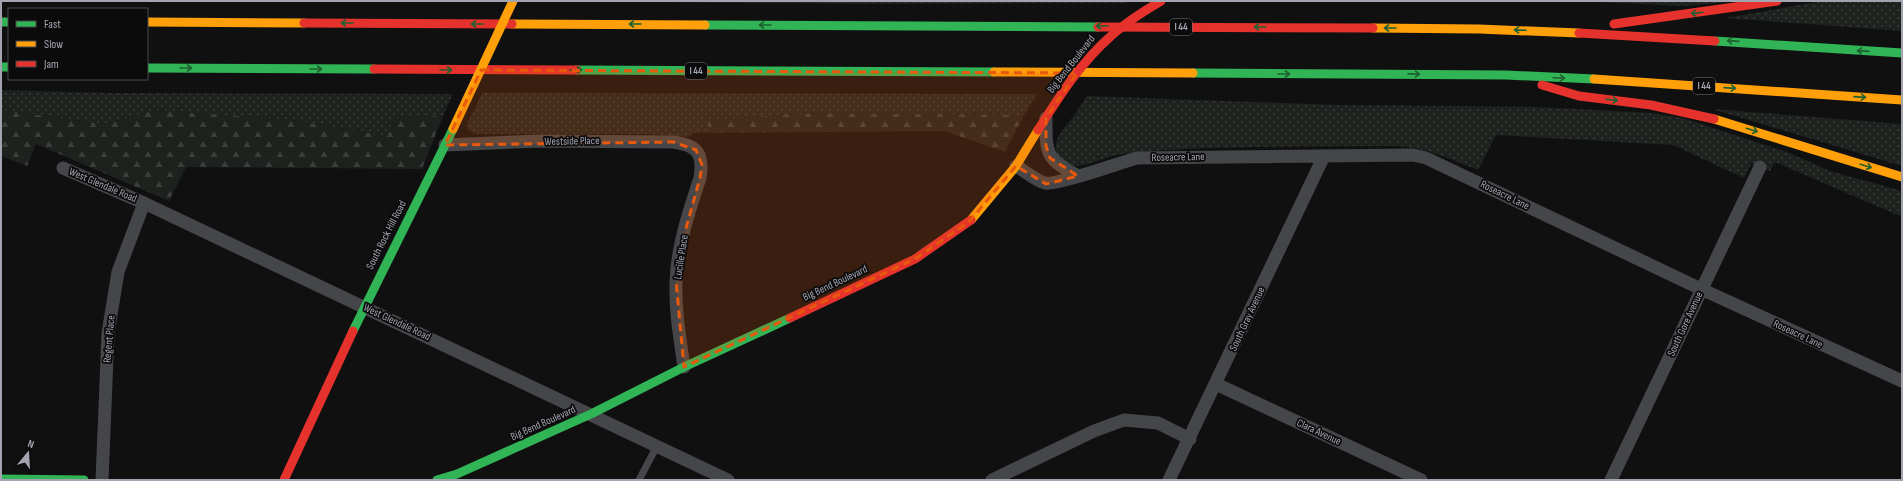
<svg xmlns="http://www.w3.org/2000/svg" width="1903" height="481" font-family="'Sofia Sans Condensed',sans-serif">
<style>
.grass{fill:url(#grass-dots)}
.forest{fill:url(#forest-firs)}
.lines{fill:none;stroke-linecap:round;stroke-linejoin:round}
.lane{stroke:#454649;stroke-width:7}
.street{stroke:#454649;stroke-width:13}
.fast{stroke:#30b455;stroke-width:9}
.slow{stroke:#ff9f0a;stroke-width:9}
.jam{stroke:#e5322d;stroke-width:9}
.slow-bridge{stroke:#ff9f0a;stroke-width:9}
.jam-bridge{stroke:#e5322d;stroke-width:9}
.oneway{stroke:#1e6030}
.marked{fill:#e8590c;fill-opacity:0.2;stroke:#e8590c;stroke-width:3;stroke-dasharray:8 5;stroke-linejoin:round}
.labels{text-anchor:middle;dominant-baseline:central;stroke-width:3.5;stroke-linejoin:round;paint-order:stroke}
.shield{fill:#0b0b0c;stroke:#75767f;stroke-width:1}
.shield-label{font-size:10px;font-weight:bold;fill:#a3a4b0}
.street-label{font-size:11px;fill:#a3a4b0;stroke:#0b0b0c}
</style>
<defs>
<pattern id="grass-dots" width="8" height="8" patternUnits="userSpaceOnUse"><rect width="8" height="8" fill="#1d221e"/><path d="M2 2h.1M6 6h.1" fill="none" stroke="#3b3f3c" stroke-width="1.8" stroke-linecap="round"/></pattern>
<pattern id="forest-firs" width="22" height="20" patternUnits="userSpaceOnUse"><rect width="22" height="20" fill="#1d221e"/><path d="M5 1l3.5 6h-7zM16 11l3.5 6h-7z" fill="#3b3f3c"/></pattern>
</defs>
<rect width="100%" height="100%" fill="#101011"/>
<!-- grass -->
<path class="grass" d="M557 1H1129L1126 3 864 4Z
M1575 1H1741L1684 6Z
M1822 1H1902V31L1726 18Z
M1 90 108 93 453 94 443 116 394 118 387 136 293 120 156 110 105 124 1 110Z
M482 93 1037 94 1024 115 816 113 708 120 707 133H694L688 137 649 134H476L468 130 467 124Z
M1087 96 1338 105 1539 107 1651 113 1683 118 1787 152 1830 171 1902 191V217L1775 162 1770 171 1751 164 1744 178 1673 145 1496 135 1478 170C1450 159 1428 148 1397 146 1314 147 1231 145 1149 151 1138 152 1126 153 1116 155 1102 158 1071 176 1059 158 1048 141 1066 127 1075 114 1079 108 1083 102 1087 96Z
M1712 109 1902 124V166Z"/>
<!-- forest -->
<path class="forest" d="M1 110 105 124 156 110 293 120 387 136 393 118 443 116 422 169 186 167 169 201 36 144 27 166 1 156Z
M816 113 1024 115 1005 152 944 131 707 133 708 120Z"/>
<g class="lines">
<!-- lane -->
<path class="lane" d="M639 480 657 446"/>
<!-- street -->
<path class="street" d="M1046 118C1046 154 1045 158 1078 176
M445 145 539 141 673 142C697 145 704 153 700 178 689 211 677 247 676 282 675 311 680 339 684 367
M1016 166C1025 171 1036 181 1045 183 1055 186 1122 162 1137 158L1413 155 1426 158 1701 289 1902 381
M63 168 144 203 728 480
M1216 384 1421 480
M102 480 108 333 118 272 144 203
M992 480 1094 431 1124 420 1158 423 1190 439
M1169 480 1324 156
M1611 480 1760 167"/>
<!-- fast -->
<path class="fast" d="M1 22H9
M705 25 1098 27
M1715 41 1902 53
M1 67H9
M147 68 374 69
M577 70 994 72
M1193 73 1506 75 1594 79
M353 331 453 129
M1 479 84 480
M437 480 457 474 591 414 684 367 790 318"/>
<!-- slow -->
<path class="slow" d="M147 22 304 23
M512 24 705 25
M1373 28 1479 29 1579 33
M994 72 1193 73
M1594 79 1902 100
M1714 119 1902 177
M971 220 1016 166 1038 130"/>
<!-- jam -->
<path class="jam" d="M304 23 512 24
M1614 24 1777 1
M1098 27 1373 28
M1579 33 1715 41
M374 69 577 70
M1542 85 1579 96 1651 105 1714 119
M790 318 915 259 971 220
M284 480 353 331"/>
<!-- slow-bridge -->
<path class="slow-bridge" d="M453 129 513 1"/>
<!-- jam-bridge -->
<path class="jam-bridge" d="M1038 130C1059 97 1081 62 1111 36 1126 22 1144 11 1161 1"/>
</g>
<!-- one-way arrows -->
<defs><path id="oneway-shaft" d="M-6 0H5M1.5-3L5.5 0L1.5 3" fill="none" stroke-width="1.6" stroke-linecap="round" stroke-linejoin="round"/></defs>
<g class="oneway">
<use href="#oneway-shaft" transform="translate(1697 13) rotate(173)"/>
<use href="#oneway-shaft" transform="translate(347 23) rotate(-180)"/>
<use href="#oneway-shaft" transform="translate(477 24) rotate(-180)"/>
<use href="#oneway-shaft" transform="translate(635 24) rotate(-180)"/>
<use href="#oneway-shaft" transform="translate(765 25) rotate(-180)"/>
<use href="#oneway-shaft" transform="translate(1102 26) rotate(-180)"/>
<use href="#oneway-shaft" transform="translate(1260 27) rotate(-180)"/>
<use href="#oneway-shaft" transform="translate(1390 28) rotate(-180)"/>
<use href="#oneway-shaft" transform="translate(1520 30) rotate(-178)"/>
<use href="#oneway-shaft" transform="translate(1733 41) rotate(-176)"/>
<use href="#oneway-shaft" transform="translate(1863 51) rotate(-176)"/>
<use href="#oneway-shaft" transform="translate(186 68)"/>
<use href="#oneway-shaft" transform="translate(316 69)"/>
<use href="#oneway-shaft" transform="translate(446 70)"/>
<use href="#oneway-shaft" transform="translate(576 70)"/>
<use href="#oneway-shaft" transform="translate(1284 74)"/>
<use href="#oneway-shaft" transform="translate(1414 74) rotate(1)"/>
<use href="#oneway-shaft" transform="translate(1559 78) rotate(2)"/>
<use href="#oneway-shaft" transform="translate(1730 88) rotate(4)"/>
<use href="#oneway-shaft" transform="translate(1860 97) rotate(4)"/>
<use href="#oneway-shaft" transform="translate(1612 100) rotate(7)"/>
<use href="#oneway-shaft" transform="translate(1752 130) rotate(17)"/>
<use href="#oneway-shaft" transform="translate(1866 166) rotate(17)"/>
</g>
<!-- marked area -->
<path class="marked" d="M481 70 1077 73 1046 118V146L1050 158 1078 176 1046 184 1016 166 969 222 915 259 684 367 676 281 678 257 700 178 702 165 696 150 673 142 445 145Z"/>
<g class="labels">
<!-- shield labels -->
<g class="shield">
<rect x="1170" y="19" width="22" height="16" rx="3"/>
<rect x="685" y="63" width="22" height="16" rx="3"/>
<rect x="1693" y="78" width="22" height="16" rx="3"/>
</g>
<g class="shield-label">
<text x="1181" y="27">I 44</text>
<text x="696" y="71">I 44</text>
<text x="1704" y="86">I 44</text>
</g>
<!-- street labels -->
<g class="street-label">
<text transform="translate(1071 64) rotate(-52)">Big Bend Boulevard</text>
<text transform="translate(572 141) rotate(-1)">Westside Place</text>
<text transform="translate(1178 157) rotate(-1)">Roseacre Lane</text>
<text transform="translate(103 185) rotate(23)">West Glendale Road</text>
<text transform="translate(1505 195) rotate(26)">Roseacre Lane</text>
<text transform="translate(386 235) rotate(-63)">South Rock Hill Road</text>
<text transform="translate(681 257) rotate(-81)">Lucille Place</text>
<text transform="translate(835 283) rotate(-25)">Big Bend Boulevard</text>
<text transform="translate(1247 319) rotate(-65)">South Gray Avenue</text>
<text transform="translate(397 322) rotate(25)">West Glendale Road</text>
<text transform="translate(1685 324) rotate(-65)">South Gore Avenue</text>
<text transform="translate(1798 334) rotate(25)">Roseacre Lane</text>
<text transform="translate(109 339) rotate(-85)">Regent Place</text>
<text transform="translate(543 423) rotate(-24)">Big Bend Boulevard</text>
<text transform="translate(1319 432) rotate(25)">Clara Avenue</text>
</g>
</g>
<!-- border -->
<rect width="1903" height="481" fill="none" stroke="#a3a4b0" stroke-width="4"/>
<!-- legend -->
<rect x="8" y="8" width="140" height="72" fill="#0b0b0c" stroke="#48484e"/>
<rect x="16" y="21" width="20" height="6" fill="#30b455" stroke="#48484e"/>
<text x="44" y="28" font-size="12" fill="#a3a4b0">Fast</text>
<rect x="16" y="41" width="20" height="6" fill="#ff9f0a" stroke="#48484e"/>
<text x="44" y="48" font-size="12" fill="#a3a4b0">Slow</text>
<rect x="16" y="61" width="20" height="6" fill="#e5322d" stroke="#48484e"/>
<text x="44" y="68" font-size="12" fill="#a3a4b0">Jam</text>
<!-- north arrow -->
<g transform="translate(28 453) rotate(18)" stroke="#0b0b0c" stroke-width="3" paint-order="stroke">
<path d="M0-3L7 15L0 10L-7 15Z" fill="#a3a4b0"/>
<text y="-6" font-size="11" font-weight="bold" text-anchor="middle" fill="#a3a4b0">N</text>
</g>
</svg>
